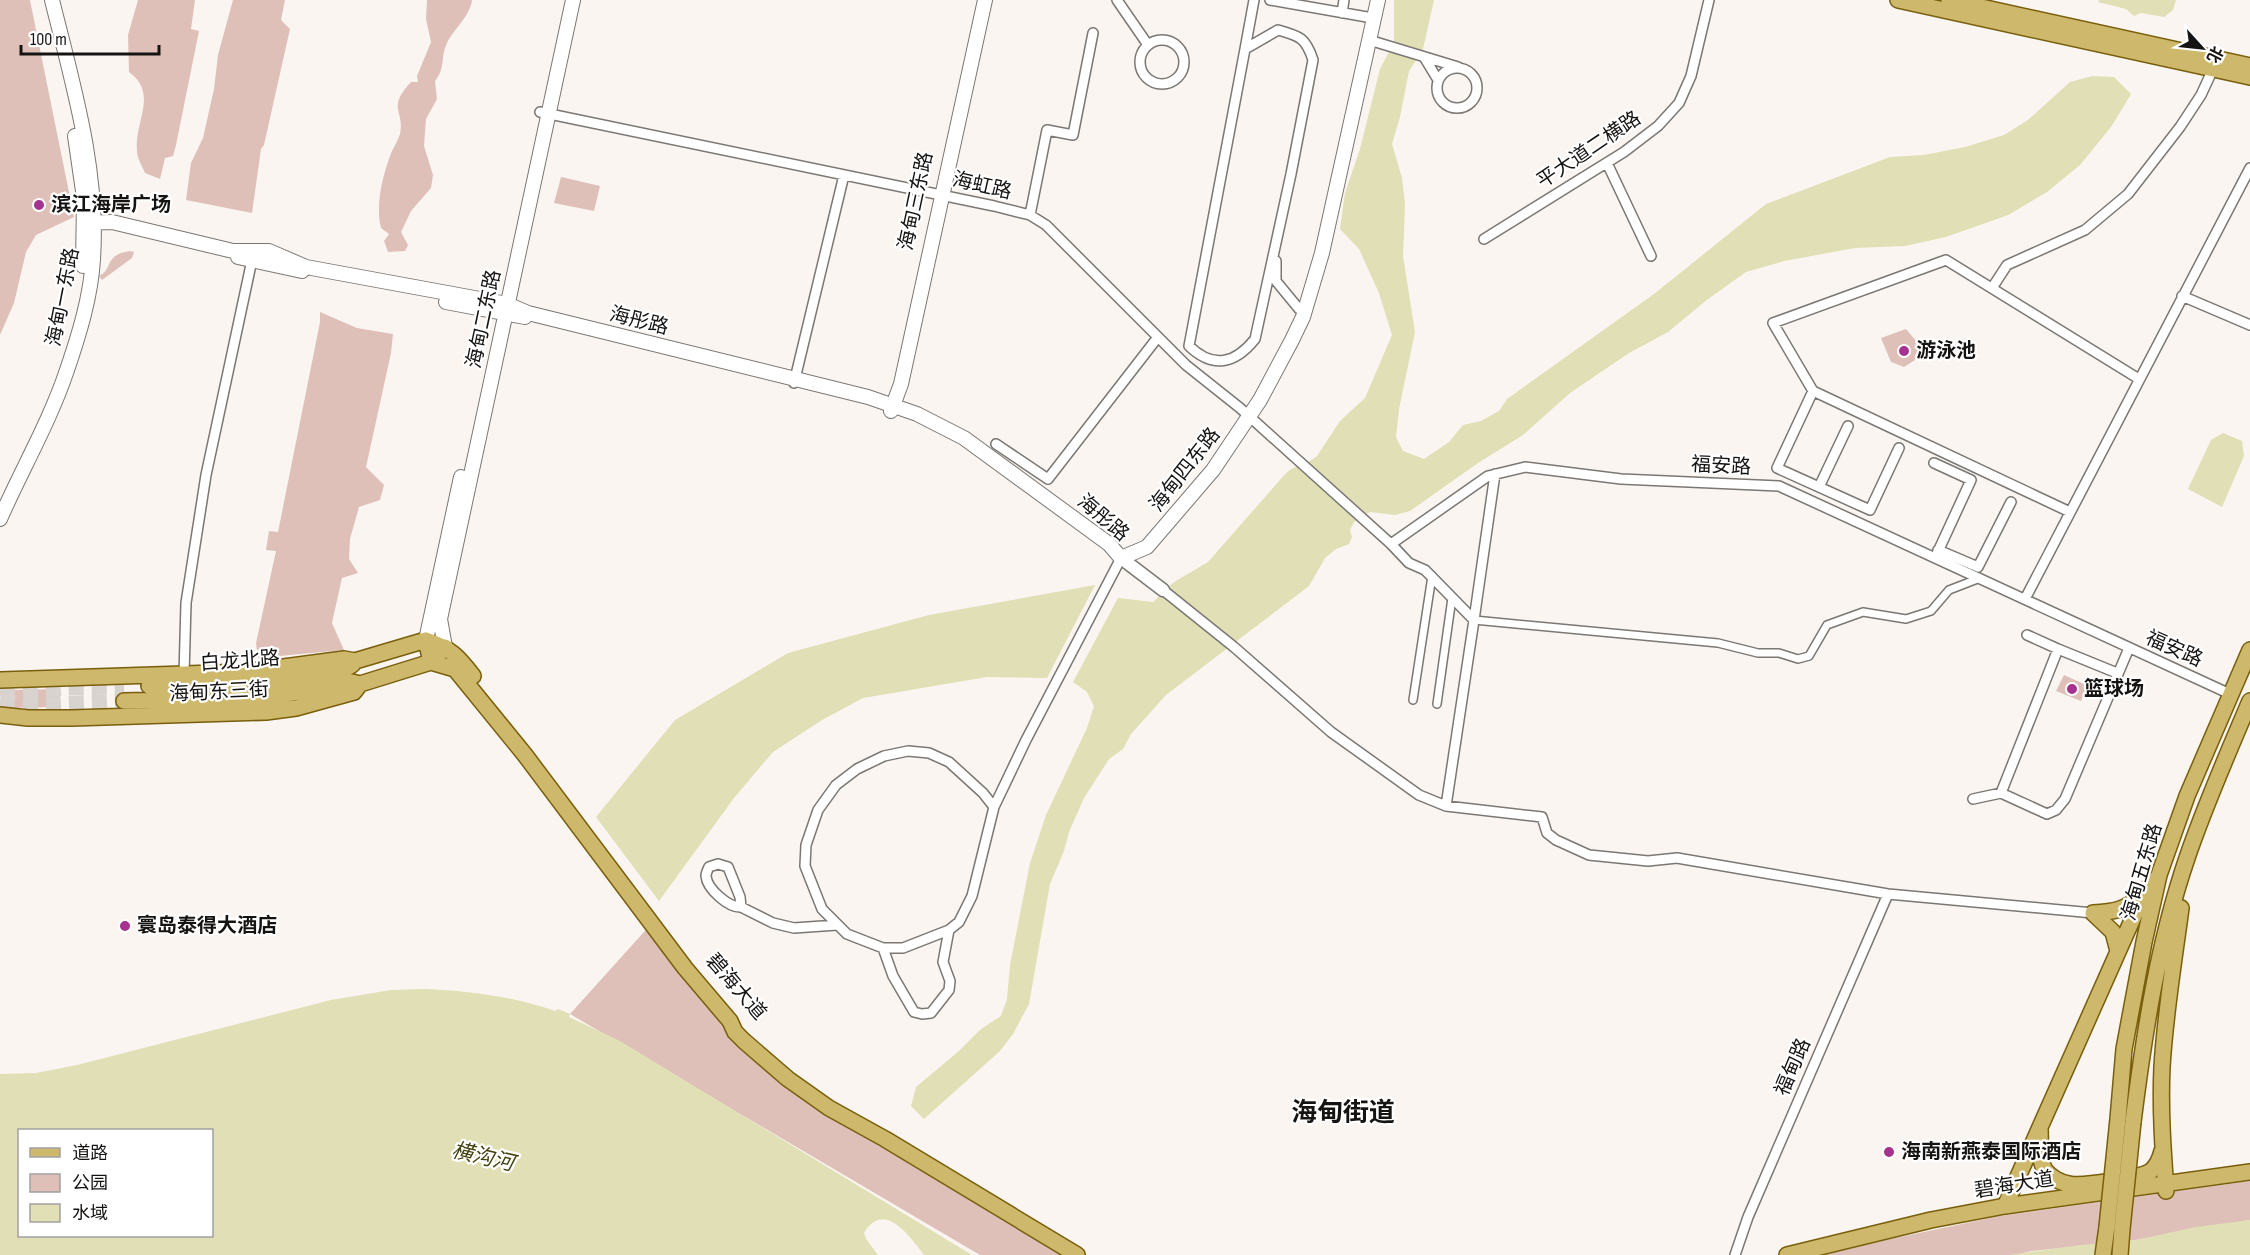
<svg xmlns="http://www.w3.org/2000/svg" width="2250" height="1255" font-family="'Sofia Sans Condensed','Noto Sans SC',sans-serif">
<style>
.green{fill:#dfc0b9}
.water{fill:#e0dfb5;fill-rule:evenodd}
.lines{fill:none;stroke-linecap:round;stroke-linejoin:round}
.primary-tunnel{stroke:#d8d3cf;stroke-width:15;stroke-dasharray:15 8;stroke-linecap:butt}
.pedestrian-casing{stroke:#7b7773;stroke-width:10}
.minor-casing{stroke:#7b7773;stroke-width:12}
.tertiary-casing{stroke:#7b7773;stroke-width:15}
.secondary-casing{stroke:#7b7773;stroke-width:16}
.primary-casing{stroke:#795f0c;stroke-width:18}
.pedestrian{stroke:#fff;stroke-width:7}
.minor{stroke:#fff;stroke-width:9}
.tertiary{stroke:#fff;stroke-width:12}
.secondary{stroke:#fff;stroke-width:14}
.primary{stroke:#ceb86b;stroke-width:15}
.primary-bridge-casing{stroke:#795f0c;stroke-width:18;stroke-linecap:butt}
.primary-bridge{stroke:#ceb86b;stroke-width:15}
.poi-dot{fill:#a4328e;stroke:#fff;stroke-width:2}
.labels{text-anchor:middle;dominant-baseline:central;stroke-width:4.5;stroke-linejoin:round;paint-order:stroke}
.street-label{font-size:20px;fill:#161413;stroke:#fff}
.poi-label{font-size:20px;font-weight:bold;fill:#161413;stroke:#fff;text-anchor:start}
.water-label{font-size:21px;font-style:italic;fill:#444210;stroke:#fff}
.district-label{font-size:26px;font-weight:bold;fill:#161413;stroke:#fff}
</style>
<rect width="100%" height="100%" fill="#faf5f0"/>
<!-- green -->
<path class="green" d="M0 0H30L74 217 36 235 26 252 14 303 0 335Z
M138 0H195L191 29 199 31 176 145 173 156 165 158 160 179 145 173C142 166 137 158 137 151 134 121 159 94 129 72L128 35Z
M233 0H285L281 20 290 29 264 145 261 149 252 213 186 200 191 163 203 138 214 89 218 55Z
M427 0H472C470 16 455 28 448 41 440 55 446 68 435 81L437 99 426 119 424 146 433 175 431 188 411 211 401 232 408 245 405 251 388 252 384 241 389 234 381 228C375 205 383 173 392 151 395 145 398 140 400 134 405 110 386 109 411 82H418L417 76 431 42 426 19Z
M561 177 600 186 594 211 554 203Z
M130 251 134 252 132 258 102 280 99 276C114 269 103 255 130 251Z
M320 312 357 328 393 334 391 353 366 467 384 485 380 500 359 507 350 539 349 559 358 573 342 578 332 623 344 650 258 658 256 643 276 551 266 550 269 531 278 532 320 322Z
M1906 329 1922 348 1915 360 1904 367 1891 362 1881 338Z
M2064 675 2088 686 2081 701 2056 691Z
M60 689 59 707 7 708 11 690Z
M652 923 735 1032 817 1100 1082 1255H980L570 1014Z
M2250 1181V1220L2136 1240 2032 1251 2014 1255H1814L2000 1216Z"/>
<!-- water -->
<path class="water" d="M1394 0H1434L1423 49 1409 71 1400 117 1392 144 1402 178 1405 204 1403 256 1415 332 1399 409 1396 437 1403 451 1424 459 1449 442 1463 425 1481 421 1499 411 1507 399 1654 294 1766 204 1890 157 1924 155 1965 147 2004 135 2028 120 2070 82 2092 76 2114 77 2131 94 2111 127 2080 165 2047 192 2008 215 1946 237 1905 246 1855 248 1784 261 1746 272 1708 299 1668 332 1629 353 1570 393 1523 435 1478 463 1410 511 1395 515 1370 512 1354 522 1350 530 1352 537 1349 544 1336 549 1325 558 1309 586 1166 695 1131 734 1123 749 1109 759 1084 798 1069 832 1064 851 1050 884 1029 1004 1013 1034 1000 1051 924 1119 911 1106 916 1087 959 1051 981 1029 1001 1016 1007 999 1010 965 1030 863 1046 815 1087 728 1094 706 1087 692 1073 682 1118 598 1153 602 1174 582 1208 562 1287 472C1296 465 1308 464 1317 456L1340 421 1365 398 1392 335 1379 293 1359 249 1340 229 1345 193 1360 149 1380 69 1394 42Z
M2099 0H2176L2173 10 2164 17 2141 13 2134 16 2126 9 2098 2Z
M2223 433 2242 441 2244 456 2222 507 2188 489 2211 440Z
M1095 585 1047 678 987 677 863 698 822 720 773 752 734 798 659 901 596 817 675 720 788 653 929 615Z
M424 989C470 991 511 996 555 1011L558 1009 570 1014 569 1017 620 1041 972 1255H924C910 1237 884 1199 864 1233L866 1239 878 1255H0V1074L36 1073 77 1065 331 1000 391 990ZM20 1130H212V1236H20Z
M2250 1220V1255H2009L2081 1245 2136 1240 2196 1227Z"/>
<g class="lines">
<!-- primary-tunnel -->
<path class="primary-tunnel" d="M0 694 65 688 124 687
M0 707 124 701"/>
<defs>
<path id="pedestrian" d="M1474 620 1718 643 1758 653H1779L1798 659 1809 656 1827 625 1863 612 1906 619 1931 611 1949 590 1980 578
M1413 700 1432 576
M1437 704 1452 598"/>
<path id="minor" d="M1117 0 1148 45
M1270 0 1367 17
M1342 13 1344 0
M1369 40 1458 67
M1140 62a22 22 0 1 1 44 0a22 22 0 1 1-44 0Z
M1245 49 1278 30C1300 36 1306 38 1313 60L1291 174 1255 339C1235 364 1213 369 1189 346L1245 49 1254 0
M1424 57 1438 80
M1437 88a20 20 0 1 1 40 0a20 20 0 1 1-40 0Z
M540 112 994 206 1030 215 1046 225 1186 365 1240 408 1391 544 1488 476 1525 467 1621 479 1779 486 2230 694
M1607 163 1651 256
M1030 215 1047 130 1073 135 1093 33
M1484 239 1624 152 1658 126 1679 103 1691 76 1709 0
M1276 261V281L1299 309
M1992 288 2007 265 2085 230 2128 194 2180 127 2201 95 2213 69
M2182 296 2250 325
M794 383 844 175
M1813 391 1777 468 1870 510 1899 448
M996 444 1048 479 1158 337
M1934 463 1971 480 1935 558
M1819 487 1848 426
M2070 512 1813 391 1773 323 1946 260 2139 379
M1391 544 1409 563 1425 570 1474 620 1446 806
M1938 550 1978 567 2011 502
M1163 590 1234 647 1331 732 1419 795 1446 806 1542 817 1547 833 1556 840 1589 855 1648 861 1677 858 1888 894 2093 913
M2025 599 2250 168
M1474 620 1495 474
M2027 635 2058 649
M184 675 186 603 206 475 252 260
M2001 793 2058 649 2117 673
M1973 799 2001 793 2047 814 2056 810 2065 799 2129 648
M994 807 983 793 949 762 929 753 908 751 884 756 857 769 836 785 818 810 806 845 805 866 822 909 847 934 883 948H903L949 930 959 922 972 896 994 807 1026 740 1121 558
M741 907C729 908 707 889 706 876 706 873 708 869 709 867L718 864 728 867 740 897 741 907 773 923 794 928 837 925
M883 948 893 976 914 1012 922 1014 931 1013 949 990 950 981 943 962 949 930
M1735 1255 1748 1217 1888 894"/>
<path id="tertiary" d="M1121 558 1163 590"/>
<path id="secondary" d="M75 136 84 198 83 266
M84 223 112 222 233 251H269L306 267 507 304 528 313 868 397 917 414 964 438 1109 544 1121 558
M238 257 302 271
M446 302 525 317
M891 411 901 384 985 0
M0 519C22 469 50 421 67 370 79 335 91 296 93 259 99 171 73 85 52 0
M1121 558 1147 547 1213 470 1260 400 1292 340 1303 317 1322 253 1378 0
M426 640 461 477
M445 647 440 619 573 0"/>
<path id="primary" d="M1898 0 2250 77
M1949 0 2250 66
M445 647 431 662 426 640C450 648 458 656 473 676
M0 680 245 672 344 659 355 661 426 640
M149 686C187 686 328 687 353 664
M124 701 264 698 352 682 360 684
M0 715 28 718H72L266 712 296 708 354 692 360 684 431 662 455 669 525 755 685 968 730 1021 735 1032 744 1041 788 1079 829 1108 885 1139 1077 1255
M2093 913C2112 912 2128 910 2141 895
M2093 913 2113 932 2118 951
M2118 1119 2124 1049 2144 942 2159 875 2187 796 2250 650
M2133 1122C2144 1034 2158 943 2187 858 2205 805 2228 753 2250 701
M2040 1129C2041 1142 2038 1159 2045 1170 2050 1177 2061 1183 2069 1184 2082 1187 2140 1178 2151 1171 2157 1166 2160 1159 2162 1151
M2166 1191C2163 1150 2160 1109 2162 1067 2165 1014 2174 961 2181 908
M2005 1206 2145 891 2157 878
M1787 1255 1931 1220 2005 1206 2250 1172
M2103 1255 2107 1227
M2120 1255 2122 1229"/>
</defs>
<!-- pedestrian casing -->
<use href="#pedestrian" class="pedestrian-casing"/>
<!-- minor casing -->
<use href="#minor" class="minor-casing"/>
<!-- tertiary casing -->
<use href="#tertiary" class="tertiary-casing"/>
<!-- secondary casing -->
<use href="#secondary" class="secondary-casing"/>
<!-- primary casing -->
<use href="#primary" class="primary-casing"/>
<!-- pedestrian -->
<use href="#pedestrian" class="pedestrian"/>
<!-- minor -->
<use href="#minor" class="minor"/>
<!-- tertiary -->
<use href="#tertiary" class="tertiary"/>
<!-- secondary -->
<use href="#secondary" class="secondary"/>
<!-- primary -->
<use href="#primary" class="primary"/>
<defs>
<path id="primary-bridge" d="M2107 1227 2118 1119
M2122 1229 2133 1122"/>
</defs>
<!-- primary-bridge casing -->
<use href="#primary-bridge" class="primary-bridge-casing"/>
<!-- primary-bridge -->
<use href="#primary-bridge" class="primary-bridge"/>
</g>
<!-- markers -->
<g class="poi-dot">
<circle cx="39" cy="205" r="6"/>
<circle cx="1904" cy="351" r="6"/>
<circle cx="2072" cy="689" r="6"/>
<circle cx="125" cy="926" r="6"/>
<circle cx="1889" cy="1152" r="6"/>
</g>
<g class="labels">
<!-- street labels -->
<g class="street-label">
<text transform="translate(1589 150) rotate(-34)">平大道二横路</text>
<text transform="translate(982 186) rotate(13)">海虹路</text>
<text transform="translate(916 201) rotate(-78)">海甸三东路</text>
<text transform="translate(63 297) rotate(-79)">海甸一东路</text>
<text transform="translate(484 319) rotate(-78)">海甸二东路</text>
<text transform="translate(639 321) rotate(14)">海彤路</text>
<text transform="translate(1721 466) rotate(3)">福安路</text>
<text transform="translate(1185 470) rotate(-52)">海甸四东路</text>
<text transform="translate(1103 518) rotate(40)">海彤路</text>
<text transform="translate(2174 649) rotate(24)">福安路</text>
<text transform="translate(240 661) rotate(-4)">白龙北路</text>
<text transform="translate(219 692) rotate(-3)">海甸东三街</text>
<text transform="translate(2142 872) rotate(-74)">海甸五东路</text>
<text transform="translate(736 987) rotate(49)">碧海大道</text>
<text transform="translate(1793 1067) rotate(-67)">福甸路</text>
<text transform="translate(2014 1185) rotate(-9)">碧海大道</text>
</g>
<!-- poi labels -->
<g class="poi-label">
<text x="51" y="205">滨江海岸广场</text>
<text x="1916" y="351">游泳池</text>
<text x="2084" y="689">篮球场</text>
<text x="137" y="926">寰岛泰得大酒店</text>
<text x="1901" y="1152">海南新燕泰国际酒店</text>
</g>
<!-- water labels -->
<g class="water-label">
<text transform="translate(483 1157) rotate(13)">横沟河</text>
</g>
<!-- district labels -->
<g class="district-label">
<text x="1343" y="1113">海甸街道</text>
</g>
</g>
<!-- legend -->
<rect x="18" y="1129" width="195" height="108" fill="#ffffff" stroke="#a2a1a1" stroke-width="1.5"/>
<rect x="30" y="1148" width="30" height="9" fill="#ceb86b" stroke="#a2a1a1" stroke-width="1.5"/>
<text x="72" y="1159" font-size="18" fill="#161413">道路</text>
<rect x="30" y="1174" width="30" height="18" fill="#dfc0b9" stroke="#a2a1a1" stroke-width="1.5"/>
<text x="72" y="1189" font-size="18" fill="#161413">公园</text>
<rect x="30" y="1204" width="30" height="18" fill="#e0dfb5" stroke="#a2a1a1" stroke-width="1.5"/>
<text x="72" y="1219" font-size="18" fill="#161413">水域</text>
<!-- north arrow -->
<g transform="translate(2202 48) rotate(117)" stroke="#ffffff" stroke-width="4.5" paint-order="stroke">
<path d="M0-4.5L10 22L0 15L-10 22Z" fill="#161413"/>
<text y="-9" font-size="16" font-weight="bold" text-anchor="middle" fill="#161413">北</text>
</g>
<!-- scale -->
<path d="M21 45v9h138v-9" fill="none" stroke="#161413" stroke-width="3"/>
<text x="30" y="45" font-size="18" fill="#161413" stroke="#ffffff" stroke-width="4.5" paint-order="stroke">100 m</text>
</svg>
